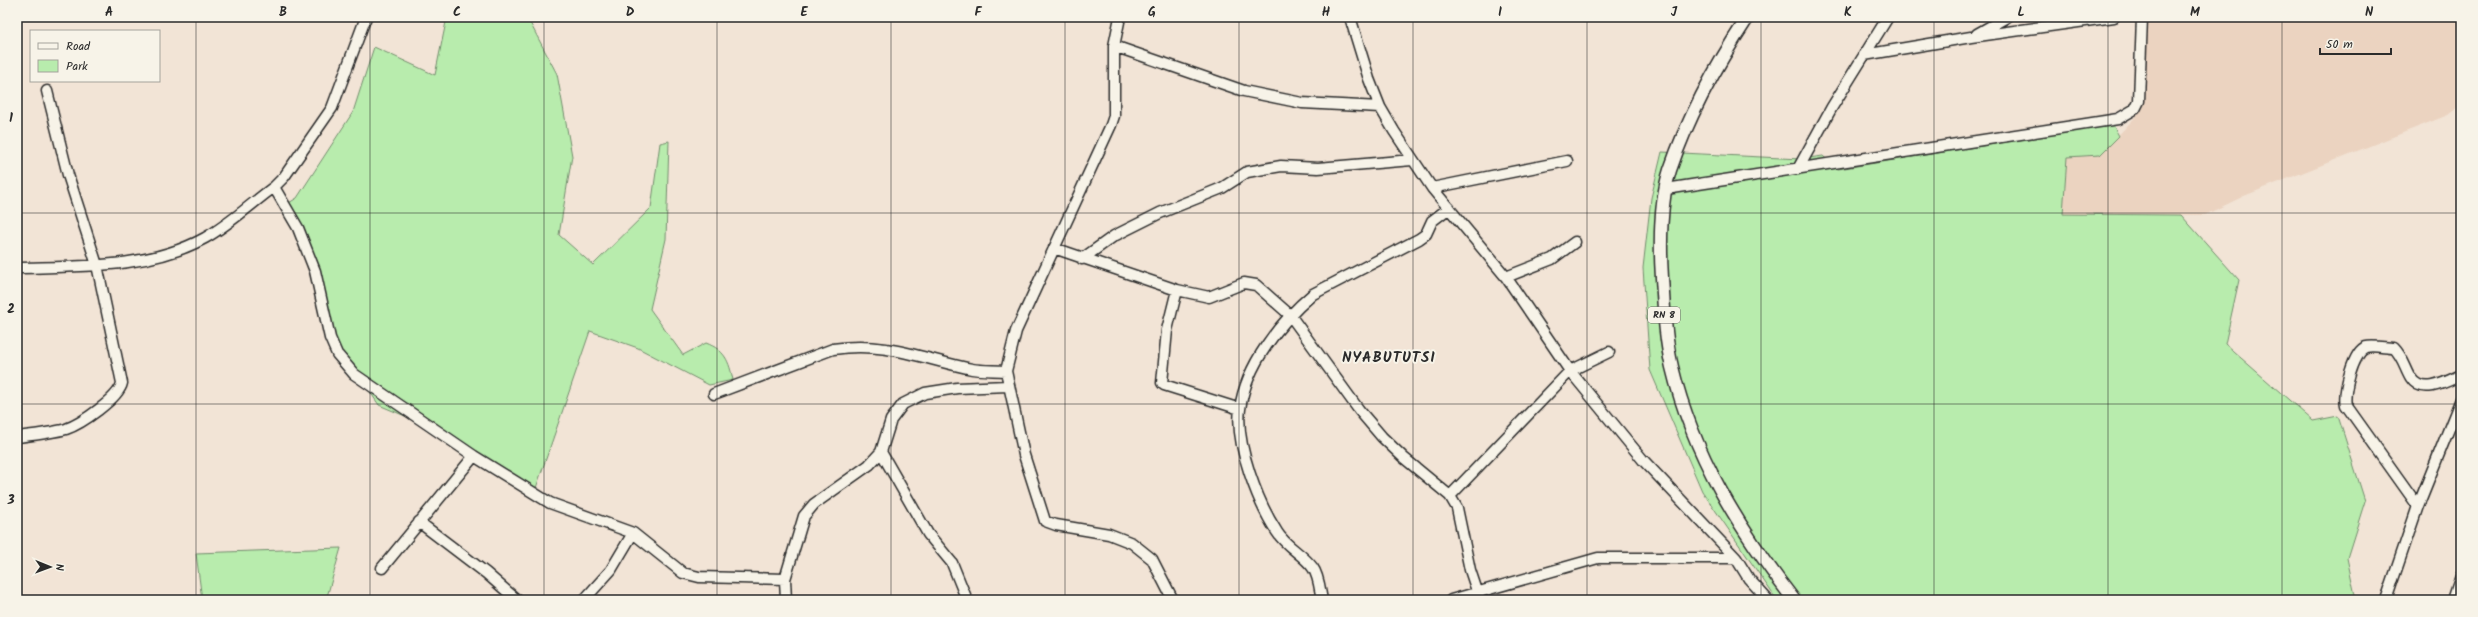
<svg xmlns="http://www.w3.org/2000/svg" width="2478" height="617" font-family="Kalam,sans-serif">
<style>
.built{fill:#ebd3c0}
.green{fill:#b8ecad;stroke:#728c6c}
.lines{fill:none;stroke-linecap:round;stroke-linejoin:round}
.minor-casing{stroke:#2b2b2b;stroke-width:13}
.major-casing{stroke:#2b2b2b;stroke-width:15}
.minor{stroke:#f7f3e8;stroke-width:10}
.major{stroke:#f7f3e8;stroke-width:12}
.grid{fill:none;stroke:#2b2b2b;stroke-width:1;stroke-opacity:0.55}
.labels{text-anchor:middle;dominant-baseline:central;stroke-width:4;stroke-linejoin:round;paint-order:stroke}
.shield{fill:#f7f3e8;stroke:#686764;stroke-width:1}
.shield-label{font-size:10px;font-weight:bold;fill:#2b2b2b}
.district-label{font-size:15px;font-weight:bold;letter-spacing:1px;fill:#2b2b2b;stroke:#f7f3e8}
.neatline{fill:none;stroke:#2b2b2b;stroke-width:1.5}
.grid-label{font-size:13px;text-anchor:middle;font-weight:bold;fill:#2b2b2b}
</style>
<rect width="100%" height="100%" fill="#f2e4d6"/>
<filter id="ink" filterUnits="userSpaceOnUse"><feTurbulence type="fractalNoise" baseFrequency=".025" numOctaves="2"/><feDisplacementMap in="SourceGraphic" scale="8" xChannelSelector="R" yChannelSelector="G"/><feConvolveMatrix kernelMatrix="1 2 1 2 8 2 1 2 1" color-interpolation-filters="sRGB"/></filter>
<g filter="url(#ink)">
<!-- built -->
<path class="built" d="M2144 17H2461V105L2448 115 2244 196 2205 215 2063 214 2067 157 2100 155 2141 111Z"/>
<!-- green -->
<path class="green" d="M447 17H527L557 74 572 156 559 235 593 265 651 208 660 143 669 141 666 239 650 309 683 355 706 343C725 350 729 361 733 380L709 385 638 348 590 331 536 488 443 432 379 405 332 337 287 204 297 198 353 112 374 47 435 75Z
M2113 125 2119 136 2100 155 2067 157 2063 214 2181 215 2239 280 2225 344 2313 421 2338 416 2365 501 2347 558 2356 600H1777L1702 491 1650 370 1643 268 1651 198 1662 152 1801 159 1823 156 1838 169Z
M341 548 326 600H202L196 553Z"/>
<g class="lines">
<defs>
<path id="minor" d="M1120 17 1114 46V116L1111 125 1016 331 1006 371 1024 455 1045 521 1056 525 1109 534 1132 543 1152 559 1173 600
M1350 17 1369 79 1380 107 1394 131 1432 188 1506 277 1570 371 1643 460 1736 558
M1977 34 2007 17
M1114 46 1244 91 1302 103 1380 107
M1864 55 1971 37 2114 17
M1798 169 1832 107 1888 17
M274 187 298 228 315 271 330 338 337 354 354 374 474 456 550 503 633 533 683 573 699 577 785 579
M1432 188 1567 161
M1666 189 2118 119 2135 109 2139 101 2142 17
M1054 248 1177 290 1167 330 1162 383 1164 385 1240 409
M1082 259 1114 236 1160 213 1222 188 1247 172 1281 166 1318 168 1412 160
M17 268C80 266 149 269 205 238 230 224 252 203 274 187L284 177 332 108 366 17
M1506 277 1552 259 1575 242
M1177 290 1209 297 1244 283 1256 285 1290 315 1359 410 1382 437 1404 458 1450 496 1457 508 1470 570 1477 591
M714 394 833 349C887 341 922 359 972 369 983 371 995 370 1006 371
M17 437C33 435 51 433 66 429 81 424 119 398 122 383L97 265 68 175 47 91
M881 452 928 534 952 563 967 600
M1450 496 1570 371 1609 352
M2418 506 2346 405C2343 393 2353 351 2366 347 2373 345 2386 348 2394 348 2403 357 2405 368 2411 378 2422 396 2448 381 2461 375
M419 522 486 573 517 600
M382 568 474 456
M584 600 611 570 633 533
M786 600 785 579 804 516 814 504 869 465 881 452 891 420 903 404 925 393 957 388 1008 386
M1322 600C1320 591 1319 576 1313 568 1303 554 1286 547 1277 532 1258 503 1235 444 1240 409 1246 365 1280 322 1313 294L1419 239 1426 234 1432 221 1449 208
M1451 600 1598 558H1736L1749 579 1768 600
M2386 600 2418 506 2461 399
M2453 600 2461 576"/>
<path id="major" d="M1748 17C1717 64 1688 117 1670 170 1660 201 1660 247 1662 278 1664 308 1665 338 1672 367 1693 455 1739 529 1794 600"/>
</defs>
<!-- minor casing -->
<use href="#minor" class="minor-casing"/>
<!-- major casing -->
<use href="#major" class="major-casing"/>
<!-- minor -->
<use href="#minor" class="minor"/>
<!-- major -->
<use href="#major" class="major"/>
</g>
</g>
<!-- grid -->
<path class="grid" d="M196 17V600M370 17V600M544 17V600M717 17V600M891 17V600M1065 17V600M1239 17V600M1413 17V600M1587 17V600M1761 17V600M1934 17V600M2108 17V600M2282 17V600M17 213H2461M17 404H2461"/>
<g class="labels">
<!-- shield labels -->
<rect class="shield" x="1648" y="307" width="32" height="16" rx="3"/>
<g class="shield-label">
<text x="1664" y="315">RN 8</text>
</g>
<!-- district labels -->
<g class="district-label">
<text x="1389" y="358">NYABUTUTSI</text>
</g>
</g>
<!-- margin -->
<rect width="2478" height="617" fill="none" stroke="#f7f3e8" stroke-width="44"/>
<!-- legend -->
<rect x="30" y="30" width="130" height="52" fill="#f7f3e8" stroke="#a5a39c"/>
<rect x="38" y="43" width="20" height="6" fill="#f7f3e8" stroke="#a5a39c"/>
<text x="66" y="50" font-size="12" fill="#2b2b2b">Road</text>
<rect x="38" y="60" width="20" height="12" fill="#b8ecad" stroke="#a5a39c"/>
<text x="66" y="70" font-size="12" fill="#2b2b2b">Park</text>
<!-- north arrow -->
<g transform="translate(50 567) rotate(91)" stroke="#f7f3e8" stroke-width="3" paint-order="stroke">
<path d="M0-3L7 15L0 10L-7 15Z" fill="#2b2b2b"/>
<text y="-6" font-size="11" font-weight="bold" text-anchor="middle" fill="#2b2b2b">N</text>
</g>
<!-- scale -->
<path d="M2320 48v6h71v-6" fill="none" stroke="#2b2b2b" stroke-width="2"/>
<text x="2326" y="48" font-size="12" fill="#2b2b2b" stroke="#f7f3e8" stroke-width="3" paint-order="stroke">50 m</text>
<rect x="22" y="22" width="2434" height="573" class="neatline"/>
<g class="grid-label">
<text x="109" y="16">A</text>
<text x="283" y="16">B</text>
<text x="457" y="16">C</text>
<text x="630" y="16">D</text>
<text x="804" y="16">E</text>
<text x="978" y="16">F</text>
<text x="1152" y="16">G</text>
<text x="1326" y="16">H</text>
<text x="1500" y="16">I</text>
<text x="1674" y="16">J</text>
<text x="1848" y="16">K</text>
<text x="2021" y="16">L</text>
<text x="2195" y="16">M</text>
<text x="2369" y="16">N</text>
<text x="11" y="122">1</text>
<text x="11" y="313">2</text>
<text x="11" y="504">3</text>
</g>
</svg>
